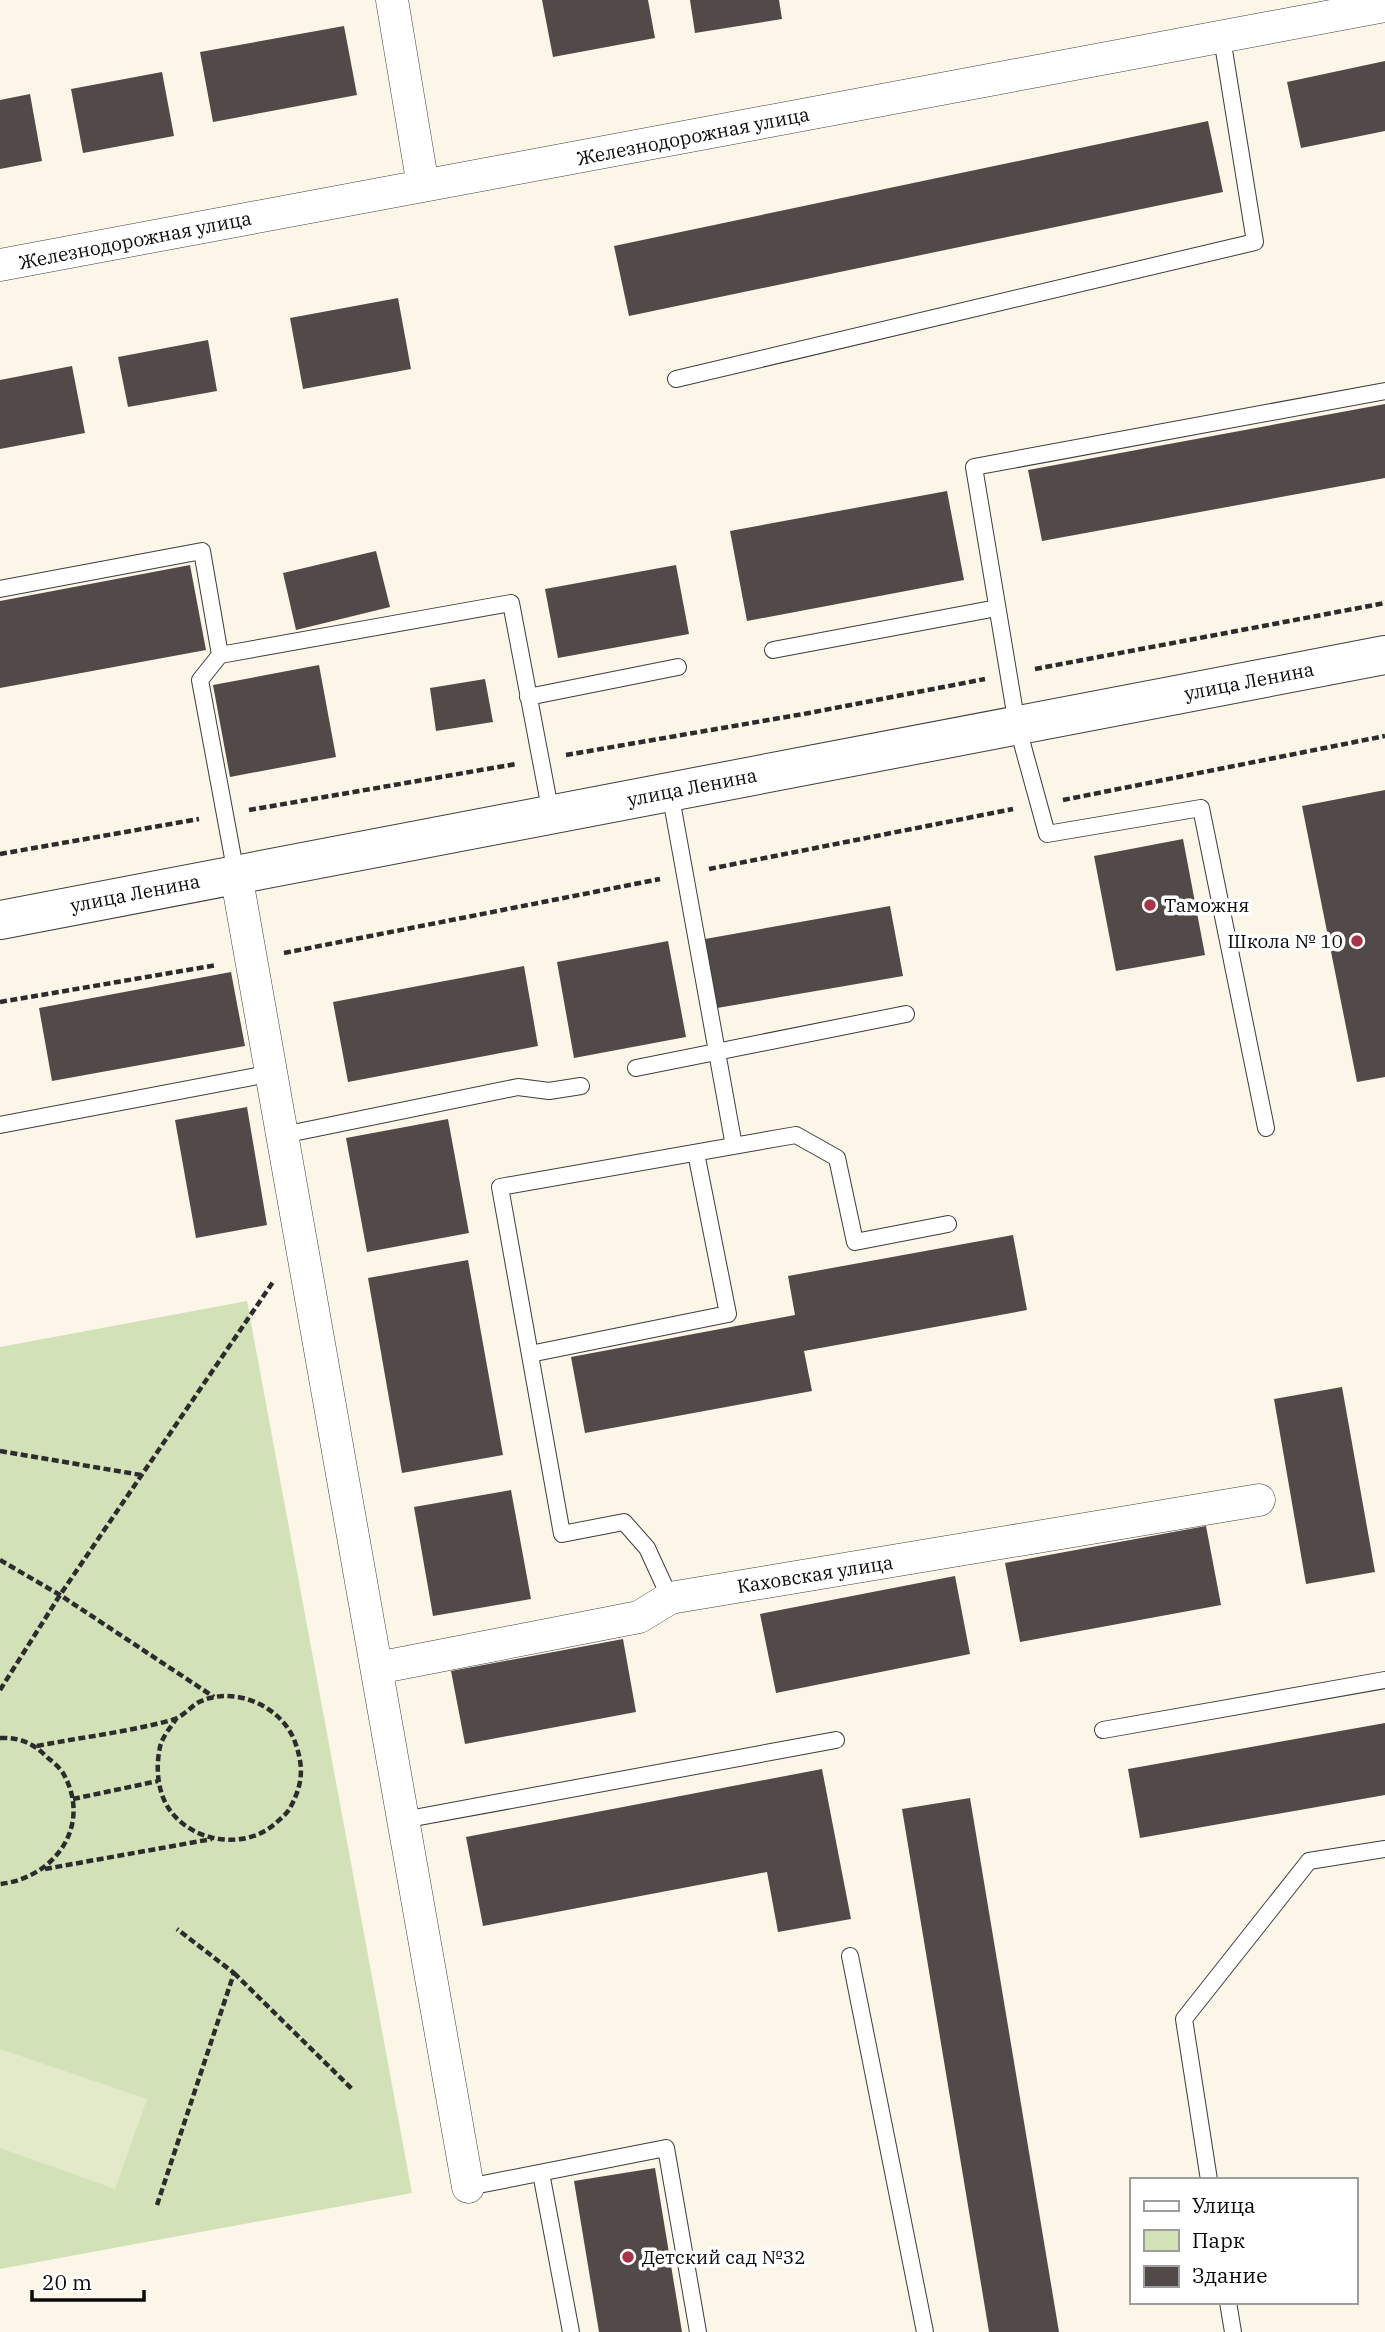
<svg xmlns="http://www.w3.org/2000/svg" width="1385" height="2332" font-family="'IBM Plex Serif',serif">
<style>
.green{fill:#d3e1b8}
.pitch{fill:#e3eac9}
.building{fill:#514a48}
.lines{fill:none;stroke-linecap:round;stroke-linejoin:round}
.service-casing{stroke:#3d3d3d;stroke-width:18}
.minor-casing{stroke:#3d3d3d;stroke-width:33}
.tertiary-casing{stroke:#3d3d3d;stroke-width:40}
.path{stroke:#2c2c2c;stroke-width:4.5;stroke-dasharray:7 3.5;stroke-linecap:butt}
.service{stroke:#fff;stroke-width:16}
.minor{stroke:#fff;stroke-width:32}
.tertiary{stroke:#fff;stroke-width:38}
.poi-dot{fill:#a6354a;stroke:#fff;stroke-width:2.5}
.labels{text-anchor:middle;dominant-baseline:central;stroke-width:7;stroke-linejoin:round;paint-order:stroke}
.street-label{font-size:19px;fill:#0a0a0a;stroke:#fff}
.poi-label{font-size:19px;fill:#0a0a0a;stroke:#fff;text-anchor:start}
</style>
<rect width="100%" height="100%" fill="#fcf6e9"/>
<!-- green -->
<path class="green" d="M247 1301 412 2193 0 2269V1347Z"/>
<!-- pitch -->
<path class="pitch" d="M0 2049 147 2099 115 2189 0 2148Z"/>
<!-- building -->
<path class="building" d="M542 0H648L655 38 553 57Z
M690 0H779L782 19 695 33Z
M344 26 357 95 213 122 200 52Z
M1385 61V131L1301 148 1287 82Z
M162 72 174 136 83 153 71 89Z
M30 94 42 161 0 169V100Z
M1208 121 1223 192 629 316 614 246Z
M398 298 411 369 303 389 290 318Z
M208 340 217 391 128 407 118 357Z
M72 366 85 433 0 449V380Z
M1385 404V478L1042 541 1028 470Z
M947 491 964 580 747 621 730 531Z
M376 551 390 607 296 630 283 573Z
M190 565 206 650 0 688V601Z
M676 565 689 634 558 658 545 589Z
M319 665 336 757 230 777 213 685Z
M485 679 493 722 436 731 430 688Z
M1385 790V1077L1357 1082 1302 806Z
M1183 839 1205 955 1116 971 1094 856Z
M890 906 903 976 717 1008 705 939Z
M668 941 686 1037 574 1058 557 962Z
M524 966 538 1046 348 1082 333 1002Z
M231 972 245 1046 52 1081 39 1008Z
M247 1107 267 1225 196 1238 175 1120Z
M448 1119 469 1233 367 1252 346 1138Z
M1013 1235 1027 1310 804 1351 812 1391 585 1433 571 1357 795 1315 788 1276Z
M468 1260 503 1455 402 1473 368 1278Z
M1342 1387 1375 1572 1306 1584 1274 1399Z
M511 1490 531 1599 433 1616 414 1507Z
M1206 1526 1221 1605 1020 1642 1005 1563Z
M955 1576 970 1654 776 1693 760 1614Z
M623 1639 636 1712 465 1744 451 1671Z
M1385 1723V1795L1140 1838 1128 1769Z
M822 1769 851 1919 778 1932 767 1872 483 1926 466 1837Z
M970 1798 1059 2332H989L902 1809Z
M655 2168 682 2332H599L574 2181Z"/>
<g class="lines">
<defs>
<path id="service" d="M676 379 1255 242 1222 38
M0 589 202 551 220 655
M773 650 997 608
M528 697 678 667
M670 792 734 1146
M236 874 200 680 220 655 511 603 551 814
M636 1068 906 1014
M0 1125 273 1073
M1266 1128 1201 808 1047 834 1017 725 974 467 1385 391
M283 1135 518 1087 549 1091 581 1086
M530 1354 728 1314 696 1153
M670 1598 647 1548 624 1522 562 1534 500 1187 796 1135 837 1158 855 1242 948 1224
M1103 1730 1385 1680
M403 1820 836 1740
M850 1956 925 2332
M541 2173 571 2332
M1209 2180 1184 2019 1309 1861 1385 1849
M468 2187 666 2148 698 2332
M1228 2302 1233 2332"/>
<path id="minor" d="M392 0 423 186
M0 265 1385 6
M236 874 468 2187
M377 1668 639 1617 670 1598 1259 1500"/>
<path id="tertiary" d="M0 920 1385 655"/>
</defs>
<!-- service casing -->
<use href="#service" class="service-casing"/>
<!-- minor casing -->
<use href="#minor" class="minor-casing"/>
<!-- tertiary casing -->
<use href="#tertiary" class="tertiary-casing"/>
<!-- path -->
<path class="path" d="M1035 669 1385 603
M566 755 809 713 985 679
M1063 800 1385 736
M249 810 516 764
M0 854 199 819
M709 869 1013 809
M284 953 660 879
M0 1002 217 965
M0 1451 141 1475
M0 1560 60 1595 214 1697
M0 1690 60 1595 273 1282
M0 1738C21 1737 34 1744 48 1758 53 1762 60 1768 63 1773 93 1825 55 1878 0 1884
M37 1746C82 1737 128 1732 172 1720 183 1717 190 1707 199 1702 234 1685 282 1706 295 1742 304 1767 303 1784 290 1808 287 1814 281 1818 276 1823 244 1852 187 1842 166 1804 157 1787 156 1765 160 1747 162 1737 171 1727 176 1719
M73 1799 158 1781
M45 1869 212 1839
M234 1973 352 2089
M157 2205 234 1973 177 1929"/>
<!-- service -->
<use href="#service" class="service"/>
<!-- minor -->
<use href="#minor" class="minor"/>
<!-- tertiary -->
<use href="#tertiary" class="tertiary"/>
</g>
<!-- markers -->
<g class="poi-dot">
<circle cx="1150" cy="905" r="7"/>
<circle cx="1357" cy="941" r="7"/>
<circle cx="628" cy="2257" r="7"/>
</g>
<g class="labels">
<!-- street labels -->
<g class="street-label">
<text transform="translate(693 136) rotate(-11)">Железнодорожная улица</text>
<text transform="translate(135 240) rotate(-11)">Железнодорожная улица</text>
<text transform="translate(1249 681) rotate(-11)">улица Ленина</text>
<text transform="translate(692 787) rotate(-11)">улица Ленина</text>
<text transform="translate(135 893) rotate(-11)">улица Ленина</text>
<text transform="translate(815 1574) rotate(-9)">Каховская улица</text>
</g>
<!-- poi labels -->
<g class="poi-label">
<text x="1164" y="905">Таможня</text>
<text x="1343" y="941" text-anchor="end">Школа № 10</text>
<text x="642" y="2257">Детский сад №32</text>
</g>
</g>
<!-- legend -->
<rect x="1130" y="2178" width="228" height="126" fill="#ffffff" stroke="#9d9d9d" stroke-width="2"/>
<rect x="1144" y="2201" width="35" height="10" fill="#ffffff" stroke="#9d9d9d" stroke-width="2"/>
<text x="1192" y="2213" font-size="21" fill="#0a0a0a">Улица</text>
<rect x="1144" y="2230" width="35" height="21" fill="#d3e1b8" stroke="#9d9d9d" stroke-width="2"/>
<text x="1192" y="2248" font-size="21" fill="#0a0a0a">Парк</text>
<rect x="1144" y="2266" width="35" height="21" fill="#514a48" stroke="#9d9d9d" stroke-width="2"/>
<text x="1192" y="2283" font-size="21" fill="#0a0a0a">Здание</text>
<!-- scale -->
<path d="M32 2290v10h112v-10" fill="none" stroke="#0a0a0a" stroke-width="3.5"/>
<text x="42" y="2290" font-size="21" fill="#0a0a0a" stroke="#ffffff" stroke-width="5" paint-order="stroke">20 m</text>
</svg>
